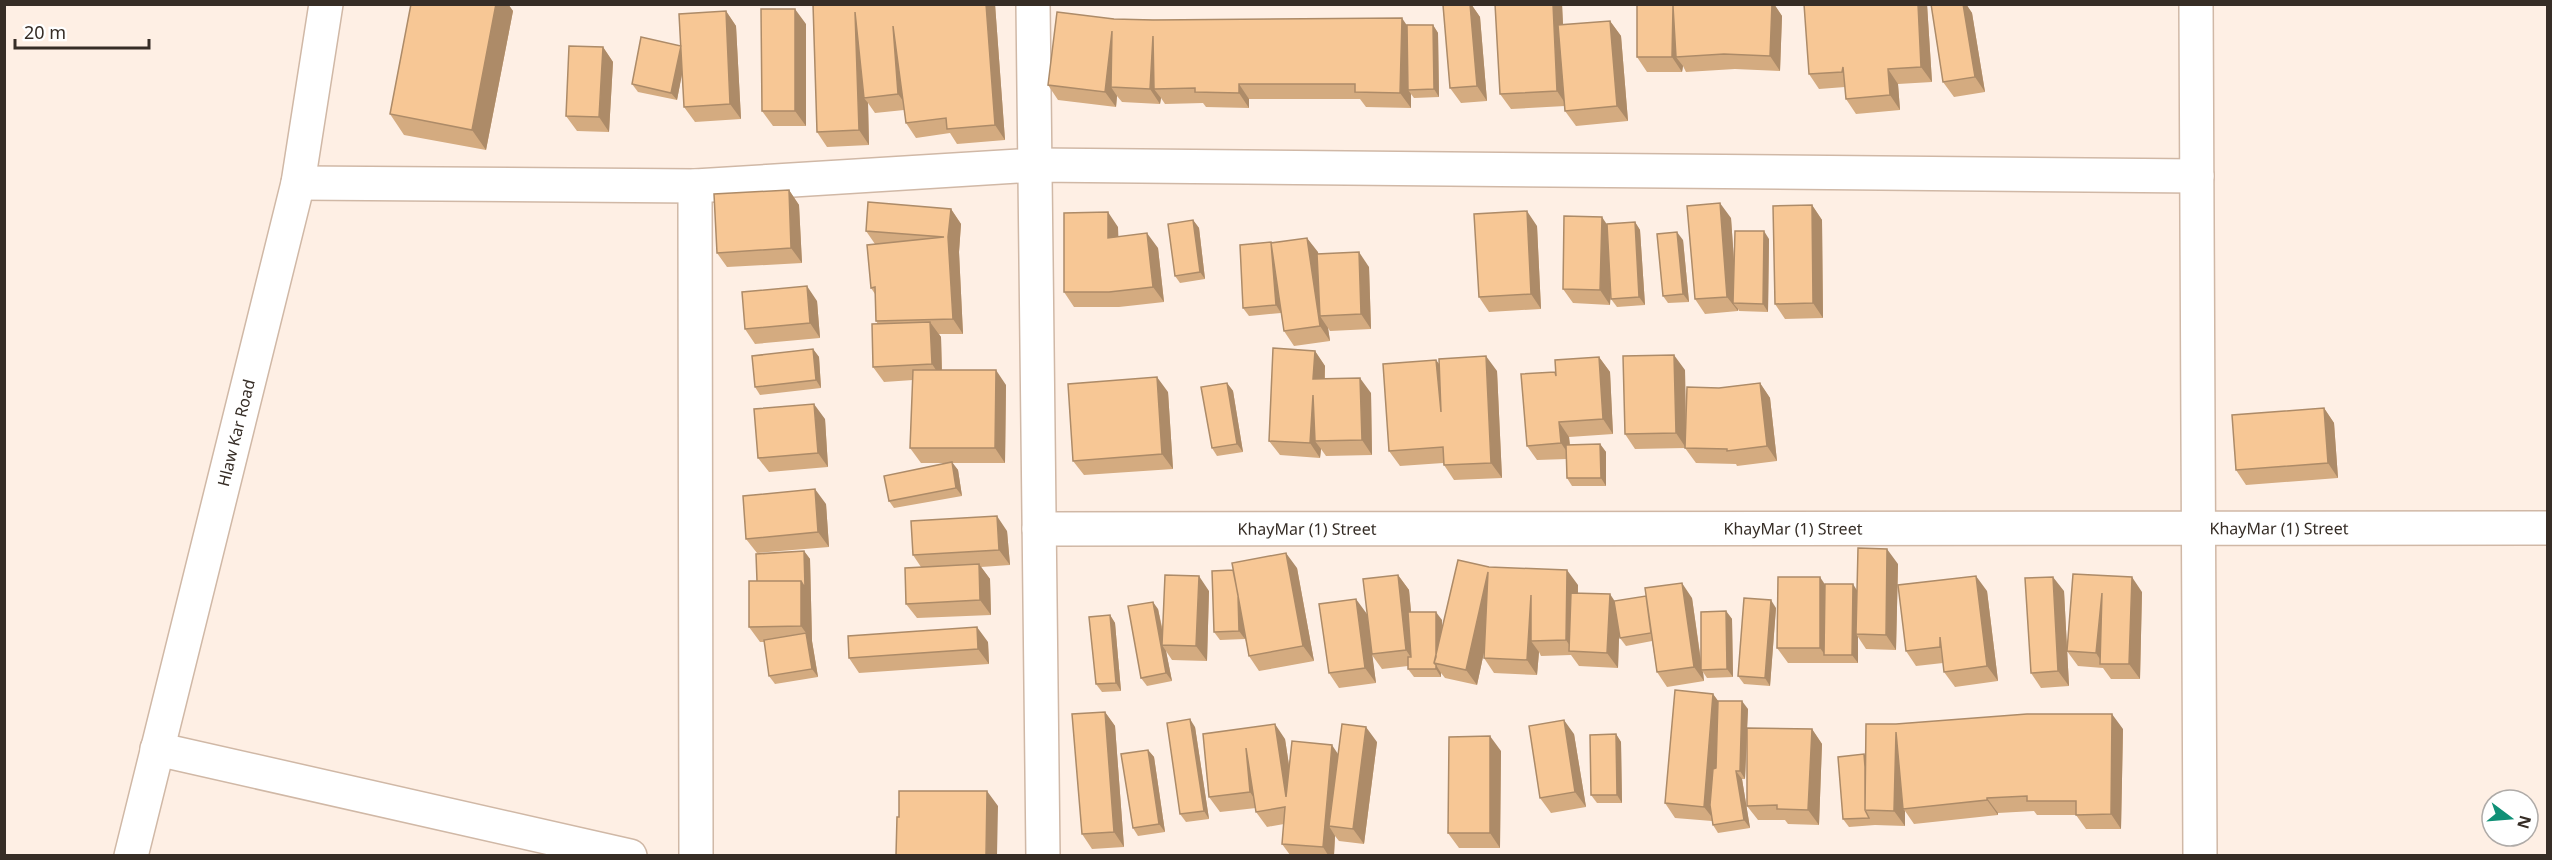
<svg xmlns="http://www.w3.org/2000/svg" width="2552" height="860" font-family="'Noto Sans',sans-serif">
<style>
.lines{fill:none;stroke-linecap:round;stroke-linejoin:round}
.minor-casing{stroke:#d0b8a6;stroke-width:36}
.minor{stroke:#fff;stroke-width:33}
.wall{fill:#d4ab80}
.shaded-wall{fill:#ad8b68}
.building{fill:#f7c795;stroke:#ad8b68;stroke-width:1.5}
.labels{text-anchor:middle;dominant-baseline:central;stroke-width:5;stroke-linejoin:round;paint-order:stroke}
.street-label{font-size:16px;fill:#362d26;stroke:#fff}
</style>
<rect width="100%" height="100%" fill="#feefe4"/>
<g class="lines">
<defs>
<g id="minor">
<path d="M1033 4 1043 856"/>
<path d="M2196 4 2200 856"/>
<path d="M298 183 695 186 1035 165 2197 176"/>
<path d="M695 186 696 856"/>
<path id="s1" d="M1039 529 2548 528"/>
<path d="M157 749 630 856"/>
<path id="s2" d="M131 856 298 183 326 4"/>
</g>
</defs>
<!-- minor casing -->
<use href="#minor" class="minor-casing"/>
<!-- minor -->
<use href="#minor" class="minor"/>
</g>
<!-- wall -->
<path class="wall" d="M411 4H508L513 11 486 150 404 135 390 114Z
M813 4H995L1005 140 957 144 950 133 916 138 906 123 904 110 875 113 868 103 869 145 827 147 817 132Z
M1471 4 1480 17 1487 101 1461 103 1450 88 1443 5Z
M1495 4H1562L1563 25 1610 21 1621 36 1628 121 1576 126 1565 111V106L1511 109 1500 94Z
M1637 4H1774L1782 16 1780 71 1735 69 1686 72 1683 66 1682 72H1647L1637 57Z
M1927 4 1932 82 1898 84 1900 110 1856 114 1846 99 1845 87 1819 89 1809 74Z
M1931 4H1966L1972 13 1985 92 1954 97 1943 82Z
M726 11 736 26 741 119 695 122 684 107 682 73 677 100 638 92 632 84Z
M1114 19 1433 25 1438 33 1439 97 1414 98 1411 94V108L1366 107 1360 99H1249V108L1206 107 1203 103 1165 104 1161 98 1160 104 1122 102 1117 96 1116 107 1058 100 1048 85Z
M806 24V126H773L762 111Z
M603 47 613 62 609 132 577 131 566 116Z
M789 190 799 205 802 263 727 267 717 253Z
M1812 205 1822 220 1823 318 1785 319 1775 304Z
M951 209 961 224 959 252 963 334H939L941 337 942 370 1006 385 1005 463H952L958 470 962 496 894 508 889 501 951 463H921L910 448 913 380 884 382 873 367 878 324 876 321 875 294 871 288 875 244 866 231Z
M1731 218 1734 261 1769 239 1768 312 1739 311 1738 309V311L1705 314 1695 299Z
M1193 220 1199 228 1205 279 1180 283 1175 276Z
M1635 222 1640 230 1645 305 1617 307 1611 299V293L1610 305 1573 303 1563 289 1607 224Z
M1537 226 1541 309 1489 312 1479 297Z
M1118 227V237L1158 248 1164 302 1119 307H1074L1064 292Z
M1307 238 1318 254 1369 267 1371 329 1330 331 1328 328 1330 341 1294 346 1284 331 1281 313 1249 316 1243 308 1272 243Z
M1683 240 1689 302 1668 303 1663 296Z
M817 301 820 338 755 344 745 329Z
M813 349 819 357 821 388 760 395 755 387Z
M1315 351 1325 366V379L1371 393 1372 455 1326 456 1321 449 1320 458 1280 455 1269 441Z
M1599 357 1610 372 1613 434 1569 437 1570 445 1600 444 1606 452V486H1572L1567 478V459L1537 460 1527 446 1556 374Z
M1436 360 1439 364 1497 371 1502 478 1454 480 1444 465 1443 463 1400 466 1389 451Z
M1685 370 1686 425 1719 388 1760 383 1770 398 1777 461 1737 466 1736 464 1696 463 1685 448 1635 449 1625 434Z
M1227 383 1233 391 1243 452 1217 456 1212 448Z
M1168 392 1173 469 1084 475 1073 461Z
M2324 408 2334 423 2338 478 2246 485 2236 470Z
M825 419 828 467 769 472 758 458Z
M826 504 829 547 757 553 746 539Z
M1007 531 1010 565 981 567 990 579 991 615 917 618 906 604 921 567 913 555Z
M804 551 810 559 812 641 818 677 775 684 769 676 765 642H760L749 627 757 581Z
M1898 564 1896 650 1866 649 1858 637V663H1788L1777 648 1825 584 1857 590Z
M1297 568 1314 661 1259 671 1249 656 1244 632 1245 639 1220 640 1214 632Z
M1398 575 1409 590 1411 612 1442 620V632L1578 585V593L1614 601 1692 598 1701 660 1726 611 1732 619 1733 677 1707 678 1703 672 1704 681 1667 687 1657 672 1652 641 1626 646 1620 638 1619 631 1618 668 1579 666 1571 655 1541 656 1539 652 1537 675 1494 673 1484 658V652L1477 685 1445 678 1441 673V677H1414L1408 669V666L1382 669 1372 655 1376 683 1339 688 1329 673 1367 614 1370 640Z
M1209 591 1207 661 1172 660 1166 651 1172 681 1147 686 1141 678 1158 609 1163 631Z
M1987 591 1998 681 1955 687 1944 672 1943 663 1916 666 1906 651Z
M2064 591 2069 686 2041 688 2031 673Z
M2142 592 2140 679H2111L2103 668 2078 666 2067 651Z
M1776 608 1770 686 1744 684 1738 676Z
M1110 615 1115 623 1121 691 1102 692 1096 684Z
M988 642 989 664 859 673 849 658Z
M1713 694 1718 701 1748 709 1747 728 1812 729 1822 744 1819 825 1788 824 1785 820H1758L1747 806V736L1745 779H1742L1750 828 1718 833 1713 825 1712 821 1675 818 1665 803Z
M1105 712 1115 726 1124 847 1092 849 1082 834Z
M1195 727 1209 819 1186 822 1180 814Z
M2123 729 2121 829H2086L2076 815H2037L2034 811 1998 813V815L1914 824 1905 811V826L1875 825 1849 827 1843 819 1866 756Z
M1574 734 1586 807 1551 813 1540 798Z
M1616 734 1621 742 1622 803H1597L1591 795Z
M1285 739 1289 765 1338 754 1377 742 1364 844 1339 841 1335 836 1334 855H1290L1282 844 1284 824 1267 827 1256 812V808L1220 812 1209 797Z
M1148 750 1154 757 1165 832 1138 836 1133 828Z
M1501 751 1500 848H1459L1448 833Z"/>
<!-- shaded-wall -->
<path class="shaded-wall" d="M496 4H508L513 11 486 150 472 130Z
M986 4H995L1005 140 995 125Z
M1470 4H1471L1480 17 1487 101 1477 86Z
M1553 4H1562L1567 106 1557 91Z
M1772 4H1774L1782 16 1780 71 1770 56Z
M1918 4H1927L1932 82 1921 67Z
M1963 4H1966L1972 13 1985 92 1975 77Z
M1673 6 1676 57 1683 66 1682 72 1672 57Z
M795 9 806 24V126L795 111Z
M726 11 736 26 741 119 730 104Z
M855 12 864 98 868 103 869 145 859 130Z
M1402 18 1412 33 1408 90 1411 94V108L1400 93Z
M1610 21 1621 36 1628 121 1617 106Z
M1433 25 1438 33 1439 97 1434 89Z
M893 26 909 109 898 94Z
M1112 31 1111 87 1117 96 1116 107 1105 92Z
M1153 36 1154 89 1161 98 1160 104 1150 89Z
M681 46 686 54 677 100 671 93Z
M603 47 613 62 609 132 599 117Z
M1888 69 1898 84 1900 110 1890 95Z
M1239 84 1249 99V108L1239 93Z
M789 190 799 205 802 263 791 248Z
M1720 203 1731 218 1737 303H1733L1738 309V311L1727 297Z
M1812 205 1822 220 1823 318 1813 303Z
M951 209 961 224 959 252 963 334 953 319 948 237Z
M1527 211 1537 226 1541 309 1531 294Z
M1108 212 1118 227 1119 253 1108 238Z
M1602 217 1612 232 1610 305 1600 290Z
M1193 220 1199 228 1205 279 1200 272Z
M1635 222 1640 230 1645 305 1639 297Z
M1764 231 1769 239 1768 312 1763 304Z
M1677 232 1683 240 1689 302 1683 294Z
M1147 233 1158 248 1164 302 1153 287Z
M1307 238 1318 252 1327 316H1320L1328 328 1330 341 1320 326Z
M1271 242 1281 313 1276 305Z
M1359 252 1369 267 1371 329 1361 314Z
M807 286 817 301 820 338 810 323Z
M930 322 941 337 942 379 932 364Z
M813 349 819 357 821 388 816 380Z
M1315 351 1325 366 1324 394 1313 379Z
M1674 355 1685 370 1686 448 1676 433Z
M1486 356 1497 371 1502 478 1491 463Z
M1599 357 1610 372 1613 434 1603 419Z
M1436 360 1447 375 1441 412Z
M996 370 1006 385 1005 463 995 448Z
M1157 377 1168 392 1173 469 1162 454Z
M1360 378 1371 393 1372 455 1362 440Z
M1227 383 1233 391 1243 452 1237 444Z
M1760 383 1770 398 1777 461 1767 446Z
M1313 395 1315 441 1321 449 1320 458 1310 443Z
M814 404 825 419 828 467 818 453Z
M2324 408 2334 423 2338 478 2328 463Z
M1559 422 1569 437 1571 458 1561 443Z
M1600 444 1606 452V486L1601 478Z
M952 462 958 470 962 496 956 488Z
M815 489 826 504 829 547 818 532Z
M997 516 1007 531 1010 565 999 550Z
M1887 549 1898 564 1896 650 1886 635Z
M804 551 810 559 812 641 818 677 812 669 806 633 801 626V581Z
M1286 553 1297 568 1314 661 1303 646Z
M979 564 990 579 991 615 980 600Z
M1237 570 1242 578 1245 639 1239 631Z
M1567 570 1578 585 1577 652H1574L1566 640Z
M1488 572 1498 587 1477 685 1466 670Z
M1398 575 1409 590 1416 665 1406 650Z
M1199 576 1209 591 1207 661 1196 646Z
M1976 576 1987 591 1998 681 1987 666Z
M1820 577 1830 592 1825 655 1820 648Z
M2053 577 2064 591 2069 686 2058 671Z
M2132 577 2142 592 2140 679 2129 664Z
M1682 583 1692 598 1702 670H1701L1703 672 1704 681 1694 667Z
M1853 584 1858 592 1856 634 1858 637V663L1852 655Z
M2102 593 2103 664 2096 653Z
M1610 594 1620 609 1618 668 1607 653Z
M1531 595V641L1539 652 1537 675 1527 660Z
M1356 599 1367 614 1376 683 1365 668Z
M1771 600 1776 608 1770 686 1765 678Z
M1153 602 1158 609 1165 645H1162L1166 651 1172 681 1166 673Z
M1726 611 1732 619 1733 677 1727 669Z
M1436 612 1442 620 1441 665 1436 664Z
M1110 615 1115 623 1121 691 1116 683Z
M977 627 988 642 989 664 978 649Z
M1436 665 1441 673V677L1436 669Z
M1713 694 1724 709 1715 821 1704 807Z
M1742 701 1748 709 1745 779 1740 771Z
M1105 712 1115 726 1124 847 1114 832Z
M2112 714 2123 729 2121 829 2111 814Z
M1190 719 1195 727 1209 819 1204 811Z
M1564 720 1574 734 1586 807 1575 792Z
M1275 724 1285 739 1296 812 1286 797Z
M1366 727 1377 742 1364 844 1353 829Z
M1812 729 1822 744 1819 825 1808 810Z
M1896 732 1903 809 1905 811V826L1894 811Z
M1616 734 1621 742 1622 803 1617 795Z
M1490 736 1501 751 1500 848 1490 833Z
M1332 745 1342 760 1329 826 1335 836 1334 855H1328L1323 847Z
M1246 748 1260 807 1250 792Z
M1148 750 1154 757 1165 832 1159 824Z
M1736 771 1742 779 1750 828 1744 820Z
M987 791 998 806 997 855H986Z
M1987 798 1998 813V815L1987 800Z"/>
<!-- building -->
<path class="building" d="M411 4H496L472 130 390 114Z
M813 4H986L995 125 947 129 946 118 906 123 893 26 898 94 864 98 855 12 859 130 817 132Z
M1470 4 1477 86 1450 88 1443 5Z
M1495 4H1553L1557 91 1500 94Z
M1637 4H1772L1770 56 1724 54 1676 57 1673 6 1672 57H1637Z
M1804 4H1918L1921 67 1888 69 1890 95 1846 99 1843 67 1842 72 1809 74Z
M1931 4H1963L1975 77 1943 82Z
M761 9H795V111H762Z
M726 11 730 104 684 107 679 14Z
M1057 12 1114 19 1153 20 1402 18 1400 93 1355 92V84H1239V93L1195 92V88L1154 89 1153 36 1150 89 1111 87 1112 31 1105 92 1048 85Z
M1610 21 1617 106 1565 111 1558 25Z
M1407 25H1433L1434 89 1408 90Z
M641 37 681 46 671 93 632 84Z
M569 46 603 47 599 117 566 116Z
M789 190 791 248 717 253 714 194Z
M868 202 951 209 948 237 953 319 876 321 875 287 871 288 867 245 944 237 866 231Z
M1720 203 1727 297 1695 299 1687 206Z
M1812 205 1813 303 1775 304 1773 206Z
M1527 211 1531 294 1479 297 1474 214Z
M1108 212V238L1147 233 1153 287 1109 292H1064V213Z
M1564 216 1602 217 1600 290 1563 289Z
M1193 220 1200 272 1175 276 1168 224Z
M1635 222 1639 297 1611 299 1607 224Z
M1735 231H1764L1763 304 1733 303Z
M1677 232 1683 294 1663 296 1657 234Z
M1307 238 1320 326 1284 331 1271 243Z
M1271 242 1276 305 1243 308 1240 245Z
M1359 252 1361 314 1320 316 1317 254Z
M807 286 810 323 745 329 742 292Z
M930 322 932 364 873 367 872 324Z
M1273 348 1315 351 1313 379 1360 378 1362 440 1315 441 1313 395 1310 443 1269 441Z
M813 349 816 380 755 387 752 356Z
M1674 355 1676 433 1625 434 1623 356Z
M1486 356 1491 463 1444 465 1443 447 1389 451 1383 364 1436 360 1441 412 1439 359Z
M1599 357 1603 419 1559 422 1561 443 1527 446 1521 374 1555 372 1556 376 1555 360Z
M913 370H996L995 448H910Z
M1157 377 1162 454 1073 461 1068 384Z
M1227 383 1237 444 1212 448 1201 387Z
M1760 383 1767 446 1727 451V449L1685 448 1687 387 1719 388Z
M814 404 818 453 758 458 754 409Z
M2324 408 2328 463 2236 470 2232 415Z
M1600 444 1601 478H1567L1566 445Z
M952 462 956 488 889 501 884 476Z
M815 489 818 532 746 539 743 496Z
M997 516 999 550 913 555 911 521Z
M1858 548 1887 549 1886 635 1856 634Z
M804 551 805 588 801 581H757L756 554Z
M1286 553 1303 646 1249 656 1232 563Z
M1458 560 1489 567 1567 570 1566 640 1531 641V595L1527 660 1484 658 1488 572 1466 670 1434 663Z
M979 564 980 600 906 604 905 568Z
M1233 570 1238 595 1239 631 1214 632 1212 571Z
M2073 574 2132 577 2129 664H2100L2102 593 2096 653 2067 651Z
M1165 575 1199 576 1196 646 1162 645Z
M1398 575 1406 650 1372 654 1363 579Z
M1976 576 1987 666 1944 672 1940 637V647L1906 651 1898 585Z
M1778 577H1820V648H1777Z
M2053 577 2058 671 2031 673 2025 578Z
M749 581H801V626L749 627Z
M1682 583 1694 667 1657 672 1645 588Z
M1825 584H1853L1852 655H1824Z
M1571 593 1610 594 1607 653 1569 651Z
M1646 596 1651 633 1620 638 1614 601Z
M1744 598 1771 600 1765 678 1738 676Z
M1356 599 1365 668 1329 673 1319 604Z
M1153 602 1166 673 1141 678 1128 606Z
M1726 611 1727 669 1701 670V612Z
M1408 612H1436V657L1434 663 1436 665V669H1408V657H1411Z
M1110 615 1116 683 1096 684 1089 617Z
M977 627 978 649 849 658 848 636Z
M806 633 812 669 769 676 764 640Z
M1675 690 1713 694 1704 807 1665 803Z
M1718 701H1742L1740 771H1736L1744 820 1713 825 1710 805 1713 769 1716 768Z
M1105 712 1114 832 1082 834 1072 714Z
M2027 714H2112L2111 814 2076 815V801H2027V796L1987 798V800L1903 809 1896 732 1894 811 1865 810 1866 724H1896Z
M1190 719 1204 811 1180 814 1167 723Z
M1564 720 1575 792 1540 798 1529 726Z
M1275 724 1286 797 1292 741 1332 745 1323 847 1282 844 1285 807 1256 812 1246 748 1250 792 1209 797 1203 734Z
M1342 724 1366 727 1353 829 1329 826Z
M1747 728 1812 729 1808 810 1777 809V805L1747 806Z
M1616 734 1617 795H1591L1590 735Z
M1490 736V833H1448L1449 737Z
M1148 750 1159 824 1133 828 1121 754Z
M1864 754 1865 767V810L1869 818 1843 819 1838 757Z
M899 791H987L986 855H896L897 817H899Z"/>
<g class="labels">
<!-- street labels -->
<g class="street-label">
<text stroke="none"><textPath href="#s2" startOffset="436">Hlaw Kar Road</textPath></text>
<text stroke="none"><textPath href="#s1" startOffset="1240">KhayMar (1) Street</textPath></text>
<text stroke="none"><textPath href="#s1" startOffset="268">KhayMar (1) Street</textPath></text>
<text stroke="none"><textPath href="#s1" startOffset="754">KhayMar (1) Street</textPath></text>
</g>
</g>
<!-- border -->
<rect width="2552" height="860" fill="none" stroke="#362d26" stroke-width="12"/>
<!-- north arrow -->
<g transform="translate(2510 818) rotate(106)"><circle r="28" fill="#ffffff" stroke="#afaba8" stroke-width="1.5"/>
<path d="M0-4.5L10 22L0 15L-10 22Z" fill="#109076"/>
<text y="-9" font-size="16" font-weight="bold" text-anchor="middle" fill="#362d26">N</text>
</g>
<!-- scale -->
<path d="M15 39v9h134v-9" fill="none" stroke="#362d26" stroke-width="3"/>
<text x="24" y="39" font-size="18" fill="#362d26" stroke="#ffffff" stroke-width="4.5" paint-order="stroke">20 m</text>
</svg>
